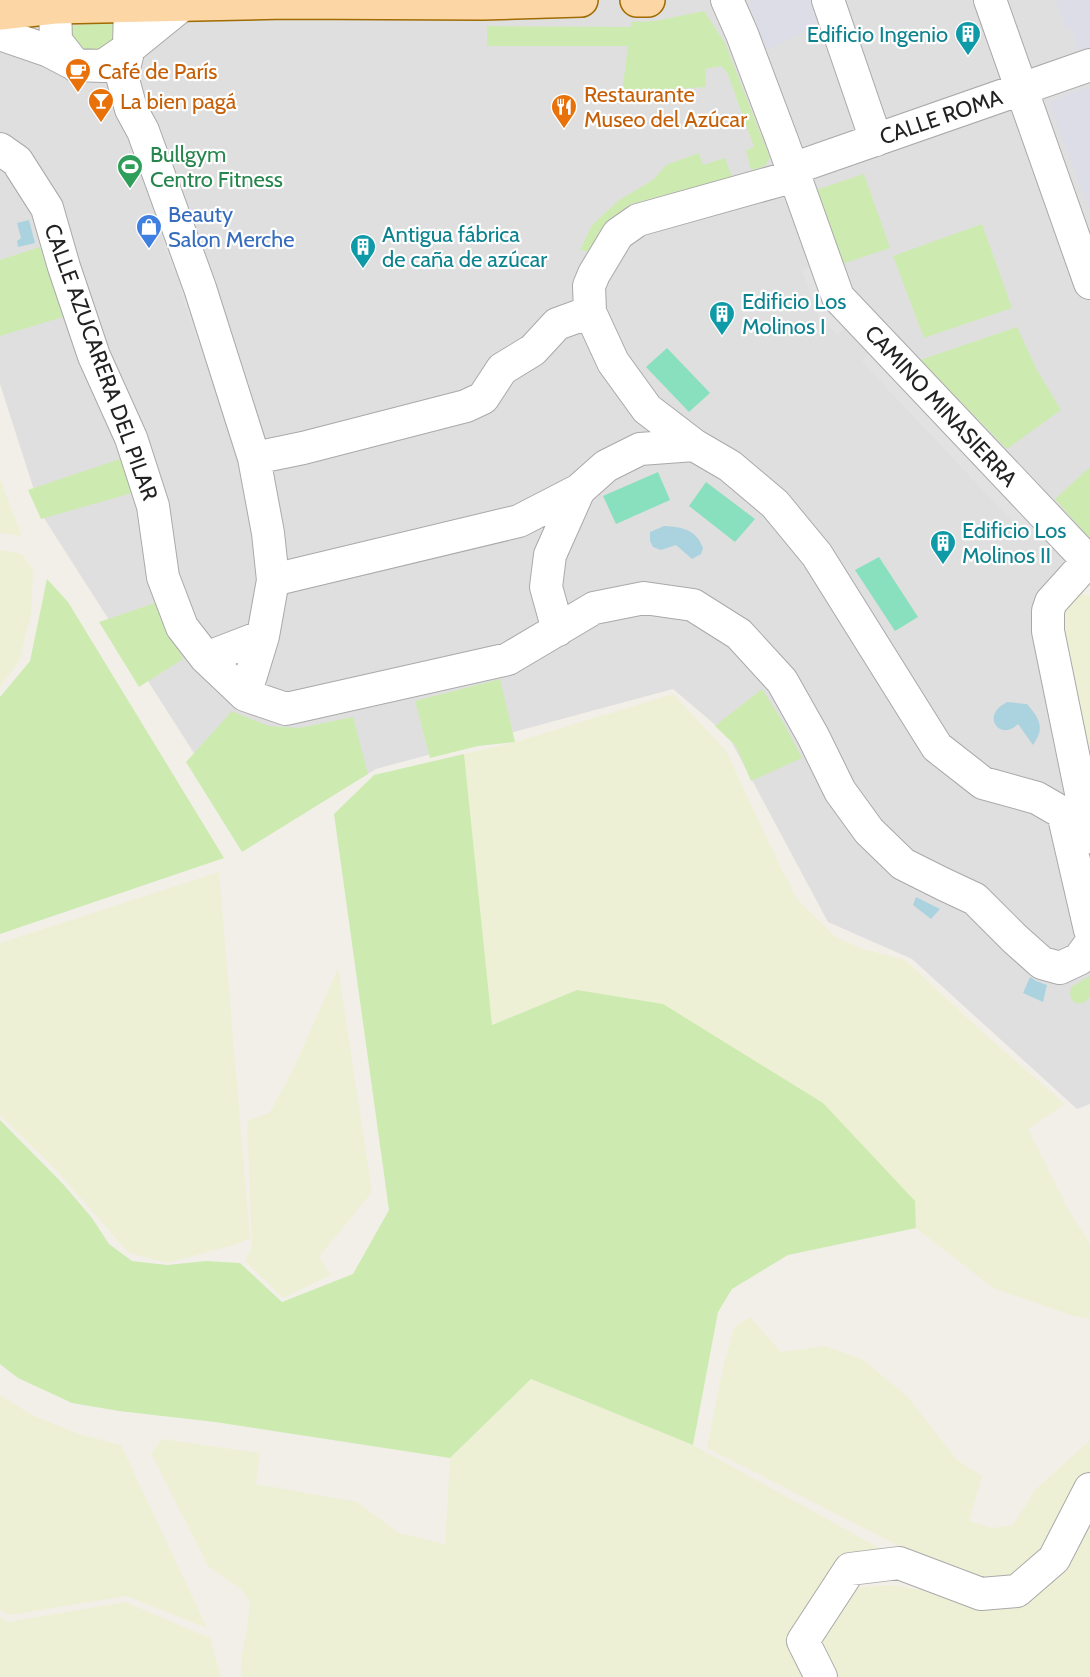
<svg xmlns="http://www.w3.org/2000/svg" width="1090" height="1677" font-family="Cabin,sans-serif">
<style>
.residential{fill:#e0dfdf}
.farmland{fill:#eef0d5}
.grass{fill:#cdebb0}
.pitch{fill:#88e0be}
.parking{fill:#e2e2e2}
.plaza{fill:#dddde8}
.water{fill:#aad3df}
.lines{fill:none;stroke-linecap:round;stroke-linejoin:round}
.minor-casing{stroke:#a9a9a9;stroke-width:34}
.major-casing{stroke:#a06b00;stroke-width:36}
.minor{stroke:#fff;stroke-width:32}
.major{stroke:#fcd6a4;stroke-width:33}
.labels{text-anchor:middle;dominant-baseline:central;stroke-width:4.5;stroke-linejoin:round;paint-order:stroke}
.culture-label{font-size:22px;fill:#0d838f;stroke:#fff;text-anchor:start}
.food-label{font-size:22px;fill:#c56008;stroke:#fff;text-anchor:start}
.street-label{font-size:22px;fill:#222;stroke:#fff}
.leisure-label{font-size:22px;fill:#27864d;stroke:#fff;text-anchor:start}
.shop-label{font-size:22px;fill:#366cbe;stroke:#fff;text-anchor:start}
</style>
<rect width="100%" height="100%" fill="#f2efe9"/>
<!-- residential -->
<path class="residential" d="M0 0H1090V570L1051 611 1090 819V1104L1077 1109 912 959 828 922 731 741 713 723 673 689 376 769 252 844 42 515 0 384Z"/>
<!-- farmland -->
<path class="farmland" d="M0 479 22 536 0 533Z
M0 550 22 554 33 570 31 615 19 661 0 687Z
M1079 592 1090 597V794L1059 607Z
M673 694 726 751 780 866 797 899 834 936 863 949 905 960 988 1037 1065 1104 1028 1129 1067 1207 1090 1244V1319L1071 1315 993 1288 916 1228 915 1201 577 990 491 1025 464 754 515 742Z
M219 872 250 1238 234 1245 167 1263 129 1253 56 1170 0 1115V943Z
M338 968 372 1192 319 1257 331 1275 283 1298 245 1261 252 1248 247 1121 270 1112 294 1068Z
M750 1317 781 1352 825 1346 862 1359 907 1396 957 1460 982 1476 969 1521 992 1528 1013 1525 1035 1490 1090 1440V1473L1049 1554 1013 1581 981 1588 707 1448 722 1372 734 1327Z
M531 1379 693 1445 890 1554 792 1644 802 1677H241V1661L246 1634 250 1603 242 1590 208 1566 151 1453 162 1439 260 1453 256 1484 357 1502 399 1533 445 1544 450 1458Z
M0 1395 32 1415 82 1435 121 1445 207 1628 126 1596 10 1615 0 1610Z
M1090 1510V1677H830L813 1650 850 1588 892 1585 928 1591 970 1608H1001Z
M125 1602 210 1638 221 1677H0V1617L8 1622Z"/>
<!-- grass -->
<path class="grass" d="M704 11 725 43 770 158 765 166 751 170 746 150 754 147 727 72 721 66 705 69 706 87 622 93 628 46H487V26L631 27V22L655 21Z
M119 21 113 48 87 54 70 38 69 26Z
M699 153 703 165 725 158 732 177 631 204 611 218 599 232 589 252 580 250 592 225 618 201 654 179 666 165Z
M864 174 890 248 842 264 816 190Z
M982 224 1012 308 924 338 893 256Z
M40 247 63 317 0 336V260Z
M1017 327 1037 370 1061 410 1007 449 920 360Z
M123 458 132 493 41 519 28 490Z
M1090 467V539L1055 499Z
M47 579 68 602 224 858 0 934V697L30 661Z
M155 603 183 659 139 687 99 622Z
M500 679 515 742 478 746 430 758 415 701Z
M762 689 783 722 802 758 751 781 736 746 715 726Z
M232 711 248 718 269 726 299 728 353 717 368 774 242 852 186 762Z
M464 754 492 1025 577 990 663 1004 823 1103 915 1201 916 1228 788 1255 732 1289 718 1312 693 1445 531 1379 450 1458 215 1422 119 1411 72 1403 18 1378 0 1364V1120L64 1185 92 1218 109 1244 132 1261 167 1265 206 1261 240 1263 282 1302 353 1274 389 1210 334 814 374 775Z
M1090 976V997L1084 1003H1074L1070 995 1071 987Z"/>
<!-- pitch -->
<path class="pitch" d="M667 348 710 393 689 412 646 367Z
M658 472 670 500 616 524 603 496Z
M706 482 755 519 735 542 689 506Z
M879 557 918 617 895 631 855 570Z"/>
<!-- parking -->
<path class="parking" d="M1040 114H1049L1090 231V252Z
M150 186 178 270 173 272 146 187Z
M813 266 846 325 837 335 818 315 802 270Z
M184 286 215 377 211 379 179 288Z
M871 351 1038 529 1029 539 862 362Z"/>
<!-- plaza -->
<path class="plaza" d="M754 0H839L840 8 805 31 764 52 748 5Z
M1055 0H1090V53L1081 57 1071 28 1066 30Z
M1090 86V212L1049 102Z"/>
<!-- water -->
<path class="water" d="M29 220 35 243 18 247 17 241 21 238 17 223Z
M664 526C682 527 696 529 703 548L701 554 692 559 676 545 661 550 653 547 650 541V532Z
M1007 702 1027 704C1040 719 1045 728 1033 745L1018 724C1001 742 979 716 1007 702Z
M916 897 940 909 931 919 913 905Z
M1030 977 1036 981 1047 985 1043 1002 1023 993Z"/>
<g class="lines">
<defs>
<path id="minor" d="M727 0 742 34 783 143 838 297 1090 563
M828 0 876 140
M990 0 1090 283
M130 6 129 48 122 76 131 109 143 131 200 288 254 458 268 533 273 580 263 636 245 695
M55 7 56 41 75 65 103 66 129 48 182 5
M0 34 49 51 74 64
M0 149 17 161 47 208 64 267 94 356 131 438 153 506 163 577 182 627 206 658 245 695 286 709 508 659 594 608 644 598 693 605 739 634 782 681 813 736 840 791 869 831 903 864 943 884 975 899 1015 939 1042 963 1060 968 1079 959 1090 944
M792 169 1090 65
M795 176 638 220 618 234 594 274 589 286 590 312 613 362 647 409 694 445 730 466 775 504 817 555 937 747 983 783 1037 798 1063 813 1090 930
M254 458 303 448 466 406 483 398 502 369 533 350 557 324 590 312
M1088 561 1051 602 1048 611V631L1090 837
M273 580 519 521 579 490
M558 630 546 587 550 555 579 490 606 466 640 449 694 445
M206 658 263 636
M821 1677 803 1641 850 1569 899 1563 981 1594 1017 1591 1054 1559 1090 1489"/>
<path id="major" d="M637 0H648
M0 13 55 7 286 2 483 3 581 0"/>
</defs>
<!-- minor casing -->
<use href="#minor" class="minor-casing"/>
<!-- major casing -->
<use href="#major" class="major-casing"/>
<!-- minor -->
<use href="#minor" class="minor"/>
<!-- major -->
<use href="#major" class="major"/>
</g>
<!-- icons -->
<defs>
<symbol id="building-pin" viewBox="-11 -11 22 30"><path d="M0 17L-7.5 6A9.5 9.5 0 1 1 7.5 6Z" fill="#0f9aa8" stroke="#fff"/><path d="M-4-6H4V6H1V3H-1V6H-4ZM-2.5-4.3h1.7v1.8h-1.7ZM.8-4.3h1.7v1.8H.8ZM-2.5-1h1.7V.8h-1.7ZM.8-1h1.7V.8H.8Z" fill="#fff"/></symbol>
<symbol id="cafe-pin" viewBox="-11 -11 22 30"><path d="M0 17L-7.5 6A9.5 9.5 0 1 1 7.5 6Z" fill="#e8710a" stroke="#fff"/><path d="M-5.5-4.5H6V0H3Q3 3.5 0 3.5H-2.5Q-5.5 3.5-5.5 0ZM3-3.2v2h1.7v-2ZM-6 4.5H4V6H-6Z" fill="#fff"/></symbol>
<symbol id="bar-pin" viewBox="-11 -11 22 30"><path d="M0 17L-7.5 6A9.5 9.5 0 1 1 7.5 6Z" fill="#e8710a" stroke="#fff"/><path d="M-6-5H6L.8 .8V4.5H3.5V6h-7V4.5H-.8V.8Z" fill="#fff"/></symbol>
<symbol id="restaurant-pin" viewBox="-11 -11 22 30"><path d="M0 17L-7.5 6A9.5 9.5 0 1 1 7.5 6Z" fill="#e8710a" stroke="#fff"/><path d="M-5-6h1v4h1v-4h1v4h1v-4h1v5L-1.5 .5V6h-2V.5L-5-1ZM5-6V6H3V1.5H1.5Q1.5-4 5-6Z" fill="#fff"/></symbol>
<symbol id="stadium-pin" viewBox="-11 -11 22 30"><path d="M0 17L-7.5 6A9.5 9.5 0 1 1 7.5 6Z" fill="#2e9e5b" stroke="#fff"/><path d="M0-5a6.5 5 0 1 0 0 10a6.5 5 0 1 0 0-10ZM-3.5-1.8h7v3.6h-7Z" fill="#fff"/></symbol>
<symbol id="shop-pin" viewBox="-11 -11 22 30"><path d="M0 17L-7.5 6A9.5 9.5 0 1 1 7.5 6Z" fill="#3f7fe0" stroke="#fff"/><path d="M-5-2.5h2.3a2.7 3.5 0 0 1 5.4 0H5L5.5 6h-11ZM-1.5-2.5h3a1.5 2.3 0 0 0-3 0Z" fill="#fff"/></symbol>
</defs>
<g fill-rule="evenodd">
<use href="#building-pin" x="953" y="19" width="30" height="40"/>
<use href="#cafe-pin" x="63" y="56" width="30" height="40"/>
<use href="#bar-pin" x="86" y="86" width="30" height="40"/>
<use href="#restaurant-pin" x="549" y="92" width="30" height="40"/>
<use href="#stadium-pin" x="115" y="152" width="30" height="40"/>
<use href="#shop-pin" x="134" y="212" width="30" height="40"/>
<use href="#building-pin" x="348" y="232" width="30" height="40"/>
<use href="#building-pin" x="707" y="299" width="30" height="40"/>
<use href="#building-pin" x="928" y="528" width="30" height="40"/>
</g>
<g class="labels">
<!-- culture labels -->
<g class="culture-label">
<text x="948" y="34" text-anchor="end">Edificio Ingenio</text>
<text x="382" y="234">Antigua fábrica<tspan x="382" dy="25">de caña de azúcar</tspan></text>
<text x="742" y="301">Edificio Los<tspan x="742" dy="25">Molinos I</tspan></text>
<text x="962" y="530">Edificio Los<tspan x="962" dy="25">Molinos II</tspan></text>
</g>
<!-- food labels -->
<g class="food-label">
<text x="98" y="71">Café de París</text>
<text x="584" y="94">Restaurante<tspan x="584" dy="25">Museo del Azúcar</tspan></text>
<text x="120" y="101">La bien pagá</text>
</g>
<!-- street labels -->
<g class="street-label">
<text transform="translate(941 117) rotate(-19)">CALLE ROMA</text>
<text transform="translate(101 362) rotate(70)">CALLE AZUCARERA DEL PILAR</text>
<text transform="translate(941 406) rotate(47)">CAMINO MINASIERRA</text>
</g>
<!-- leisure labels -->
<g class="leisure-label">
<text x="150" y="154">Bullgym<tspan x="150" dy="25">Centro Fitness</tspan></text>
</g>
<!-- shop labels -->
<g class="shop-label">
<text x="168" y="214">Beauty<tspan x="168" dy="25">Salon Merche</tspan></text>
</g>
</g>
</svg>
